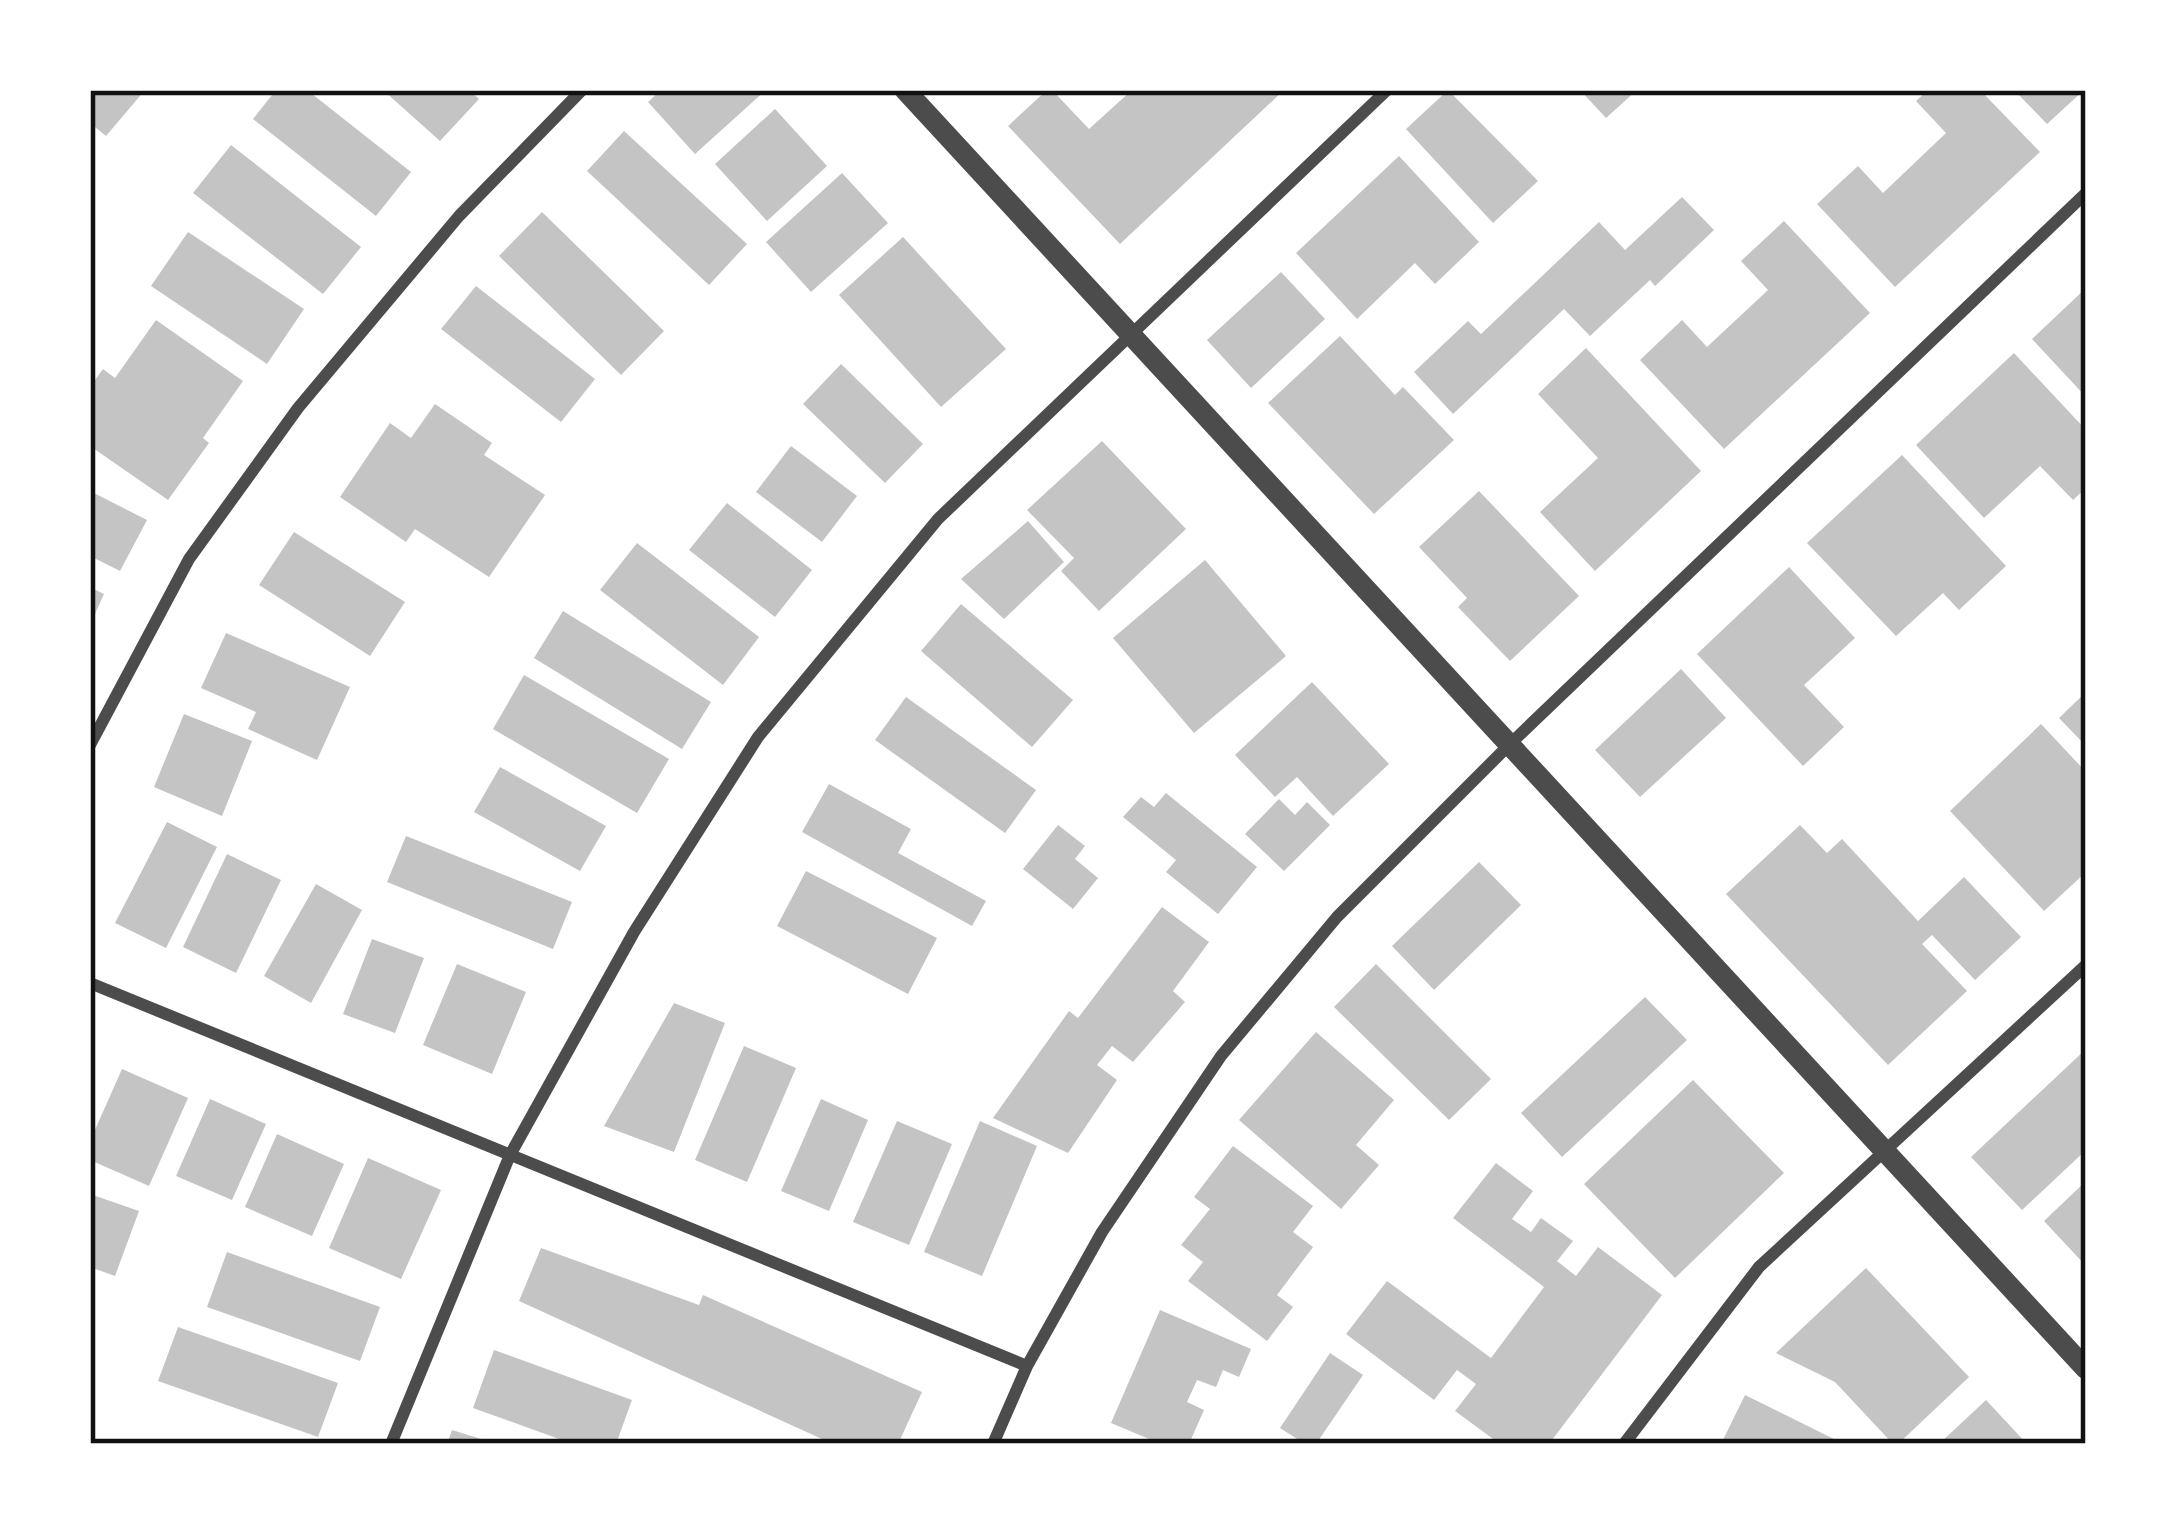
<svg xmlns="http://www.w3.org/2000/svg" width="2176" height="1534" font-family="'Work Sans',sans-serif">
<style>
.building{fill:#c4c4c4}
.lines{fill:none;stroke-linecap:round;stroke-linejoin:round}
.minor{stroke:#4c4c4c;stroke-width:12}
.tertiary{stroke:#4c4c4c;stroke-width:21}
.neatline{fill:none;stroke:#111;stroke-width:4.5}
</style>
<rect width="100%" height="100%" fill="#fff"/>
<!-- building -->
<path class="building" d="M90 90H145L106 136 90 123Z
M276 90H307L411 172 376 216 253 119Z
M383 90H469L479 99 440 141Z
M661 90H766L695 154 648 102Z
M1047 90H1052L1089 129 1132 90H1284L1120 244 1008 126Z
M1448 90 1538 181 1493 223 1406 129Z
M1580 90H1637L1606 118Z
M1928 90H1980L2040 152 1895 287 1817 204 1858 166 1883 193 1946 133 1916 101Z
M2014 90H2084L2047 124Z
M775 109 827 166 767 221 715 164Z
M624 131 747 244 709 285 587 171Z
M231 145 361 247 323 294 193 193Z
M1399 156 1479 242 1435 284 1415 263 1357 319 1296 253Z
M842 173 888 223 811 292 766 242Z
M1682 197 1714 230 1655 286 1650 280 1590 336 1564 309 1453 414 1414 372 1468 321 1481 334 1599 222 1625 250Z
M542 212 664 331 621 375 499 256Z
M1784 221 1870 313 1724 449 1640 360 1682 320 1707 347 1768 290 1741 261Z
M188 232 304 309 267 364 151 286Z
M903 237 1006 349 941 407 839 295Z
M1281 272 1325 319 1251 388 1207 340Z
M476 286 595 379 561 422 441 329Z
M2086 288V397L2032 339Z
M156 320 243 381 203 438 209 443 168 500 90 446V387L103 369 115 378Z
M1340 336 1395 395 1403 387 1454 440 1374 514 1268 403Z
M1586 348 1701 471 1595 571 1540 512 1598 458 1538 394Z
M2014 353 2086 430V488L2073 500 2040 466 1984 518 1916 445Z
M841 364 923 444 885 483 803 404Z
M435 404 492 443 484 455 545 495 489 577 415 529 406 542 340 497 390 423 411 438Z
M1102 441 1186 529 1099 611 1061 571 1074 558 1027 510Z
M791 446 857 496 822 542 756 492Z
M1902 455 2006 566 1959 610 1943 593 1896 636 1807 543Z
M90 491 147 520 120 571 90 556Z
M1479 491 1579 596 1510 661 1458 607 1467 598 1419 547Z
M727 503 812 570 775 617 689 550Z
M1028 521 1064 562 1004 619 961 579Z
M294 532 405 602 370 656 259 585Z
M637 543 759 637 723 685 600 590Z
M1205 560 1286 656 1194 733 1113 638Z
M1789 567 1855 638 1804 685 1844 727 1803 766 1697 654Z
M90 587 104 594 90 625Z
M961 604 1073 700 1032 747 921 651Z
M563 611 711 702 682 749 534 658Z
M226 633 350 687 317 760 248 729 256 712 201 688Z
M1681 669 1726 718 1640 797 1595 750Z
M524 675 669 759 637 813 493 729Z
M1312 682 1389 764 1333 816 1297 777 1275 797 1235 755Z
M2086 692V746L2059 718Z
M906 697 1036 790 1005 833 875 740Z
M184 714 252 741 222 816 154 787Z
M2041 724 2086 772V872L2044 911 1950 811Z
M500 767 606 826 580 871 474 812Z
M829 784 911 829 898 853 986 901 972 926 802 832Z
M1166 793 1257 867 1218 914 1166 872 1176 860 1123 817 1141 797 1154 807Z
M1279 799 1295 815 1307 802 1330 825 1284 871 1245 834Z
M167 822 217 847 166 948 115 923Z
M1058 825 1085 846 1075 859 1098 878 1073 909 1023 869Z
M1800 825 1827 853 1842 839 1918 921 1964 877 2021 937 1975 980 1932 935 1922 944 1967 991 1888 1065 1726 894Z
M406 836 572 902 553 949 387 882Z
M227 854 281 880 236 973 183 947Z
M1479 862 1521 905 1434 990 1392 946Z
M806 871 937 938 908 994 777 926Z
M316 884 362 910 311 1003 264 976Z
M1162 907 1209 942 1173 991 1185 1002 1133 1062 1112 1046 1097 1065 1117 1080 1068 1153 993 1118 1069 1011 1078 1018Z
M372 939 424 958 395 1033 343 1014Z
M457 964 526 992 492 1074 423 1045Z
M1376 964 1491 1079 1449 1120 1334 1007Z
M1645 997 1687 1040 1562 1157 1521 1113Z
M674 1003 725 1023 674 1152 604 1126Z
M1316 1032 1394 1100 1356 1145 1379 1165 1341 1209 1239 1120Z
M744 1046 796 1068 747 1182 695 1160Z
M2086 1049V1150L2022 1210 1971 1157Z
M122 1069 188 1098 149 1186 90 1160V1141Z
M1693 1080 1784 1173 1675 1278 1584 1184Z
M210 1099 266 1124 232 1200 176 1176Z
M821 1099 868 1120 829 1211 781 1191Z
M897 1121 952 1144 909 1245 853 1222Z
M980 1121 1037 1146 982 1276 924 1252Z
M277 1134 344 1164 312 1236 245 1207Z
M1233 1146 1313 1206 1293 1232 1313 1247 1277 1295 1293 1307 1267 1341 1188 1281 1203 1262 1181 1245 1210 1209 1194 1197Z
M368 1158 441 1190 401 1279 329 1248Z
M1496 1163 1533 1191 1512 1219 1531 1232 1541 1218 1573 1241 1557 1261 1576 1276 1598 1247 1662 1295 1549 1444H1500L1455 1411 1476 1384 1457 1370 1434 1400 1346 1334 1387 1281 1491 1358 1544 1287 1453 1218Z
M2086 1181V1266L2044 1221Z
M90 1194 139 1211 115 1276 90 1267Z
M541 1248 699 1305 703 1295 922 1392 898 1444H833L519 1301Z
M227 1252 380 1307 360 1361 207 1307Z
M1866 1268 1969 1377 1898 1444H1893L1835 1382 1776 1353Z
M1160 1310 1251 1349 1239 1377 1223 1370 1216 1387 1197 1380 1187 1402 1204 1410 1189 1444H1161L1111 1423Z
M178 1327 338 1383 318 1437 158 1381Z
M494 1350 632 1400 616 1444H573L473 1408Z
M1330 1353 1363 1375 1316 1444H1305L1280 1428Z
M1745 1395 1844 1444H1721Z
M1986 1400 2027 1444H1939Z
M452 1430 494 1443 493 1444H447Z"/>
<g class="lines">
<!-- minor -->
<path class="minor" d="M90 745 189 559 298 408 459 216 582 90
M90 983 1027 1366
M391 1444 510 1155 634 932 758 737 938 519 1387 90
M993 1444 1027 1366 1102 1232 1221 1056 1337 917 1509 745 2086 193
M1624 1444 1759 1267 2086 965"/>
<!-- tertiary -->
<path class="tertiary" d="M905 90 2086 1369"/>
</g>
<!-- border -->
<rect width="2176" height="1534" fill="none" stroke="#ffffff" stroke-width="186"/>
<rect x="93" y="93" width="1990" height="1348" class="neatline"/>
</svg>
